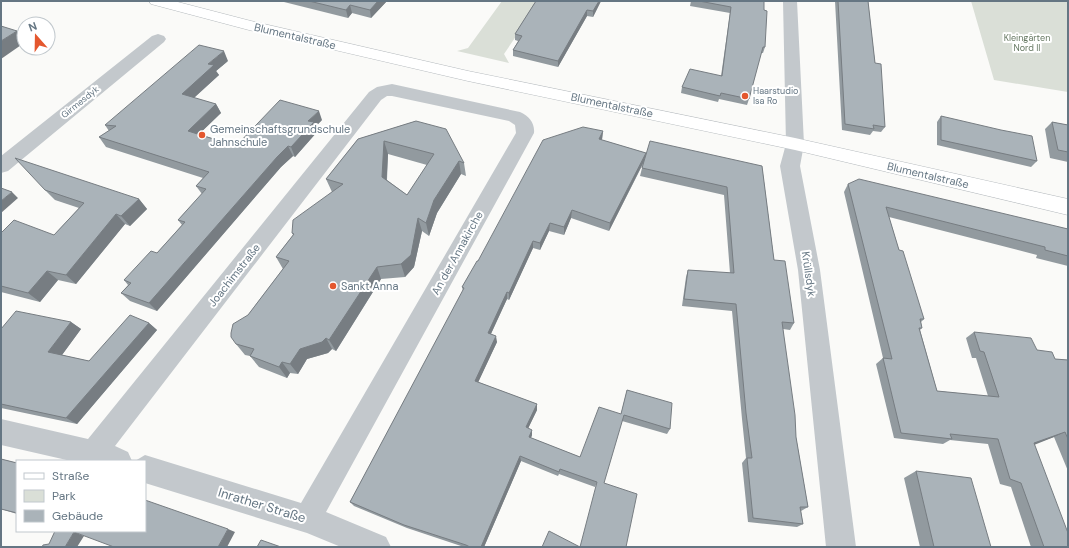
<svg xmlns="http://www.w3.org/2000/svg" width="1069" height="548" font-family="'DM Sans',sans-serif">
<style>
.green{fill:#dadfd7}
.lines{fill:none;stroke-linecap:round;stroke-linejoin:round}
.primary-casing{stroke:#b5babe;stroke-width:1}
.street{fill:#c3c8cc;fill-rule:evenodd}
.primary{fill:#fff;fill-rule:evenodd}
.wall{fill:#929a9f;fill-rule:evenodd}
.shaded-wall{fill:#777d82}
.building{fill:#aab3b9;stroke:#777d82;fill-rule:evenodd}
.poi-dot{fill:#e4572e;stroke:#fff;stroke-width:1.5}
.labels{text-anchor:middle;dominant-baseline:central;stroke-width:4;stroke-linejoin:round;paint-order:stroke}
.far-park-label{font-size:9px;fill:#687a64;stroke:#fff}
.far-poi-label{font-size:9px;fill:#657683;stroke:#fff;text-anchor:start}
.far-street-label{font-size:9px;fill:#657683;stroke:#fff}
.street-label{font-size:11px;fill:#657683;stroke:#fff}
.poi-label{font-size:11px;fill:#657683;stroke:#fff;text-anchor:start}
.near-street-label{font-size:13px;fill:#657683;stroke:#fff}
</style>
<rect width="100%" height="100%" fill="#fafaf8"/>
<!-- green -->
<path class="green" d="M502 1H540L504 54 509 63 457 51 468 48Z
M971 1H1068V92L994 80Z"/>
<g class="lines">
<defs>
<path id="primary" d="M149 1H174L251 21 468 71 795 138 1068 199V215L795 150 468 81 249 30 151 4Z"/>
</defs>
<!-- primary casing -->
<use href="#primary" class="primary-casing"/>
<!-- street -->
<path class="street" d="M783 1H797L804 144 800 166 820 270 856 547H826L798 270 780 166 786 144Z
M158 34 164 36 166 39 164 42 8 171 1 173V156L152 36Z
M392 84 520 112C529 116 535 123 534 133L326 512 386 537 391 547H341L307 533 145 483V461H135L145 455 301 503 516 133 515 125 509 121 392 96H387L381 100 115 446 128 452 132 461H71L1 445V419L88 439 369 92 377 87Z"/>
<!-- primary -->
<use href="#primary" class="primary"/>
</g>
<!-- wall -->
<path class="wall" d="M280 1H387L371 18 352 13 348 18Z
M536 1H601L593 17 587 16 558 67 513 56V50L518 41 515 40V34Z
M691 1H764V10L765 47 763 53H761L749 99 747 105 719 99 718 102 681 93 682 87 721 76 730 13 690 6Z
M835 1H868L875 63 885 127 881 132 873 131 870 135 842 130Z
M228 61 216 71 219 75 194 98 216 104 221 113 199 134 236 146 322 120 315 127 317 132 295 157 293 156 281 167 157 311 130 301 121 293 128 285 124 280 157 253 182 225 178 220 202 194 196 186 203 178 106 147 99 137 109 131 105 125Z
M941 116 1037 161 1031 167 937 145V122Z
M416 121 464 163 466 176 461 174 437 213 429 236 422 231 414 267 405 277 381 279 336 351 332 349 328 353 307 359 298 374 290 373 287 378 259 367 250 356 245 355 236 344 248 315 283 269 276 257 293 235 292 233 332 192 326 179 358 139ZM388 154 427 165 407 195 387 180Z
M1052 122 1068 125V162L1050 158 1045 129Z
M603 131 602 140 646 153 762 166 774 260 794 323 790 330 783 329 796 437 808 507 801 511 803 524 797 527 748 522 742 463 746 458 742 419 732 311 682 306 686 277 688 270 730 273 724 195 640 176 643 164 609 231 571 218 564 235 549 231 540 250 533 248 509 300 507 299 491 334 497 342 478 382 537 404V410L528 428 532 435 531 438 580 457 621 414 627 390 670 429 667 434 622 421 595 487 559 474 558 476 521 461 484 547H464L407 528 354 506 350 502 463 291 462 287 478 261Z
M848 184 1068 229V266L1036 258 1037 255 889 217 899 250 924 319 921 322 922 328 920 330 937 391 988 396 976 358H972L966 338 974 332 1037 350 1055 359 1068 360V471L1054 437 1034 444 1068 547H1031L1011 487 1000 484 988 444 950 440 943 444 894 438 876 364 883 358 844 192Z
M45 190 139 199 147 209 130 226 125 224 76 284 58 280 40 302 1 292V233L54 235 79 208 55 200Z
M71 322 81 329 62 355 89 361 149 323 157 330 77 424 1 408V329Z
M1 459 17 463V514L1 509Z
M916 471 991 547H920L904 478Z"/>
<!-- shaded-wall -->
<path class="shaded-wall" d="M378 1H387L371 18 370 10Z
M599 1H601L593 17V11Z
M350 5 352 13 348 18 346 10Z
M587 10V16L558 67V61Z
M17 31 24 40V43L1 59V41Z
M224 51 228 61 216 71 219 75 187 104 182 94 208 64Z
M216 104 221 113 193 140 188 131Z
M319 111 322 120 315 127 317 132 295 157 291 147 308 121Z
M603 131 602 139 598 147 599 139Z
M384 141 388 154 386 190 382 177Z
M288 146 293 156 281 167 157 311 149 303 277 157Z
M646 153 644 161 609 231 610 223Z
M459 161 461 174 437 213 429 236 426 223 434 200Z
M12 192 18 198 1 213V201Z
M139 199 147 209 130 226 121 216Z
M572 210 571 218 564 235V227Z
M116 214 125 224 76 284 66 275Z
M418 218 422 231 414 267 405 277 401 264Z
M550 223 549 231 540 250V243Z
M533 241V248L509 300V293Z
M377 267 381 279 336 351 329 340Z
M47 271 58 280 40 302 28 293Z
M507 292V299L488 340V333Z
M71 322 81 329 59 359 48 352Z
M149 323 157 330 77 424 66 418Z
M496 336 497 342 476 387 475 381Z
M326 338 332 349 328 353 307 359 298 374 290 364 300 349Z
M282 362 290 373 287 378 279 367Z
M537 404V410L526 433V427Z
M532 430V435L529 442V437Z
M1065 432 1054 437 1024 449 1034 443Z
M520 456 521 461 484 547H481Z
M228 529 235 532 227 547H218Z
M74 532 84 536 77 547H65Z"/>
<!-- building -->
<path class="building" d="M309 1H378L370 10 350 5 346 10Z
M536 1H599L593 11 587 10 558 61 513 50 522 36 515 34Z
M699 1H764V10L767 11 765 47H763L749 99 721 93 720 96 682 87 690 69 722 76 731 7Z
M838 1H868L875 63 881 64 885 127 873 125 874 129 845 124Z
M1 26 17 31 1 41Z
M199 45 224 51 208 64 214 65 182 94 216 104 188 131 236 146 280 100 319 111 308 121 314 122 291 147 288 146 277 157 149 303 121 293 131 283 124 280 151 251 157 253 185 222 178 220 206 189 196 186 209 172 99 137 116 126 105 125Z
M941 116 1001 130 1032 136 1037 161 941 140Z
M416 121 446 129 464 163 459 161 434 200 426 223 418 218 411 255 401 264 377 267 329 340 326 338 322 342 300 349 290 364 282 362 279 367 250 356 254 349 236 344 231 337V333L233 324 248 315 289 261 276 257 294 234 292 233 293 220 343 184 326 179 358 139ZM384 141 434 154 407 195 382 177Z
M1052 122 1068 125V152L1058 150Z
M583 127 603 131 599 139 646 153 610 223 572 210 564 227 550 223 540 243 533 241 509 293 507 292 488 333 496 336 475 381 537 404 526 427 532 430 529 437 580 457 599 407 621 414 627 390 672 403 670 429 624 415 604 483 637 494 626 547H580L597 482 560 469 559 472 520 456 481 547H470L466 545 404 525 350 502 464 288 462 287 477 261H478L543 140Z
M650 141 762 166 774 260 785 261 794 323 782 322 795 415 796 437 808 507H800L803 524 753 518 747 458H752L746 413 736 304 684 299 688 270 734 273 727 187 642 168Z
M15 158 139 199 121 216 116 214 66 275 47 271 28 293 1 286V233L14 220 54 235 84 203 45 190Z
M859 179 1068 229V256L1045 250V247L886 207 899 250 903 251 924 319H920L922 328H919L937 391 999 397 984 352 980 351 974 332 1031 338 1037 350 1052 352 1055 359 1068 360V439L1065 432 1034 443 1068 533V547H1044L1021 483 1010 479 998 439 950 434 952 439 901 433 883 358 892 359 848 184Z
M1 188 12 192 1 201Z
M16 311 71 322 48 352 89 361 130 315 149 323 66 418 1 404V329Z
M1 459 17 463V513L1 509Z
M916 471 971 478 991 547H934Z
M145 500 228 529 218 547H114L74 532 65 547H42L43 545 49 544 55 531H145Z
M549 531 580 547H542Z
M261 540 281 547H257Z"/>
<!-- markers -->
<g class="poi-dot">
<circle cx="745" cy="96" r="4"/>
<circle cx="202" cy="135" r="4"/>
<circle cx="333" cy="286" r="4"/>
</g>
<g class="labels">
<!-- far-park labels -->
<g class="far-park-label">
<text x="1027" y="38">Kleingärten<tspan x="1027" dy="10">Nord II</tspan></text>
</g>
<!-- far-poi labels -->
<g class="far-poi-label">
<text x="753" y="91">Haarstudio<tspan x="753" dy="10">Isa Ro</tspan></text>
</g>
<!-- far-street labels -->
<g class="far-street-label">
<text transform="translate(80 102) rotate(-39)">Girmesdyk</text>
</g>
<!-- street labels -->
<g class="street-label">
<text transform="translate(295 36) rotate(13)">Blumentalstraße</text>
<text transform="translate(612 105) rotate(12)">Blumentalstraße</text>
<text transform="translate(928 175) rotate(13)">Blumentalstraße</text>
<text transform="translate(457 253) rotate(-61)">An der Annakirche</text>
<text transform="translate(809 274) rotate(82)">Krüllsdyk</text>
<text transform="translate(234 275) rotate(-52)">Joachimstraße</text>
</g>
<!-- poi labels -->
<g class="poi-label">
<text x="210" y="129">Gemeinschaftsgrundschule<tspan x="210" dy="13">Jahnschule</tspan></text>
<text x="341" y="286">Sankt Anna</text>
</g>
<!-- near-street labels -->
<g class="near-street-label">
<text transform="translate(262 505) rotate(17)">Inrather Straße</text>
</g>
</g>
<!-- border -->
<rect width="1069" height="548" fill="none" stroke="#657683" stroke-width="4"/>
<!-- legend -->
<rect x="16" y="460" width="130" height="72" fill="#ffffff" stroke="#c1c8cd"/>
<rect x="24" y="473" width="20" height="6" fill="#ffffff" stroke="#c1c8cd"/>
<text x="52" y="480" font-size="12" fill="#657683">Straße</text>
<rect x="24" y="490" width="20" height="12" fill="#dadfd7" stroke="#c1c8cd"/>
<text x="52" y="500" font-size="12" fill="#657683">Park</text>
<rect x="24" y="510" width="20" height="12" fill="#aab3b9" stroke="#c1c8cd"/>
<text x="52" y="520" font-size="12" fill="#657683">Gebäude</text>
<!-- north arrow -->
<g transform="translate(36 36) rotate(340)"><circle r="19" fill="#ffffff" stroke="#c1c8cd"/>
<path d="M0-3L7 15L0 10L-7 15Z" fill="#e4572e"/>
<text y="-6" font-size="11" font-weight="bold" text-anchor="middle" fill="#657683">N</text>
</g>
</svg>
